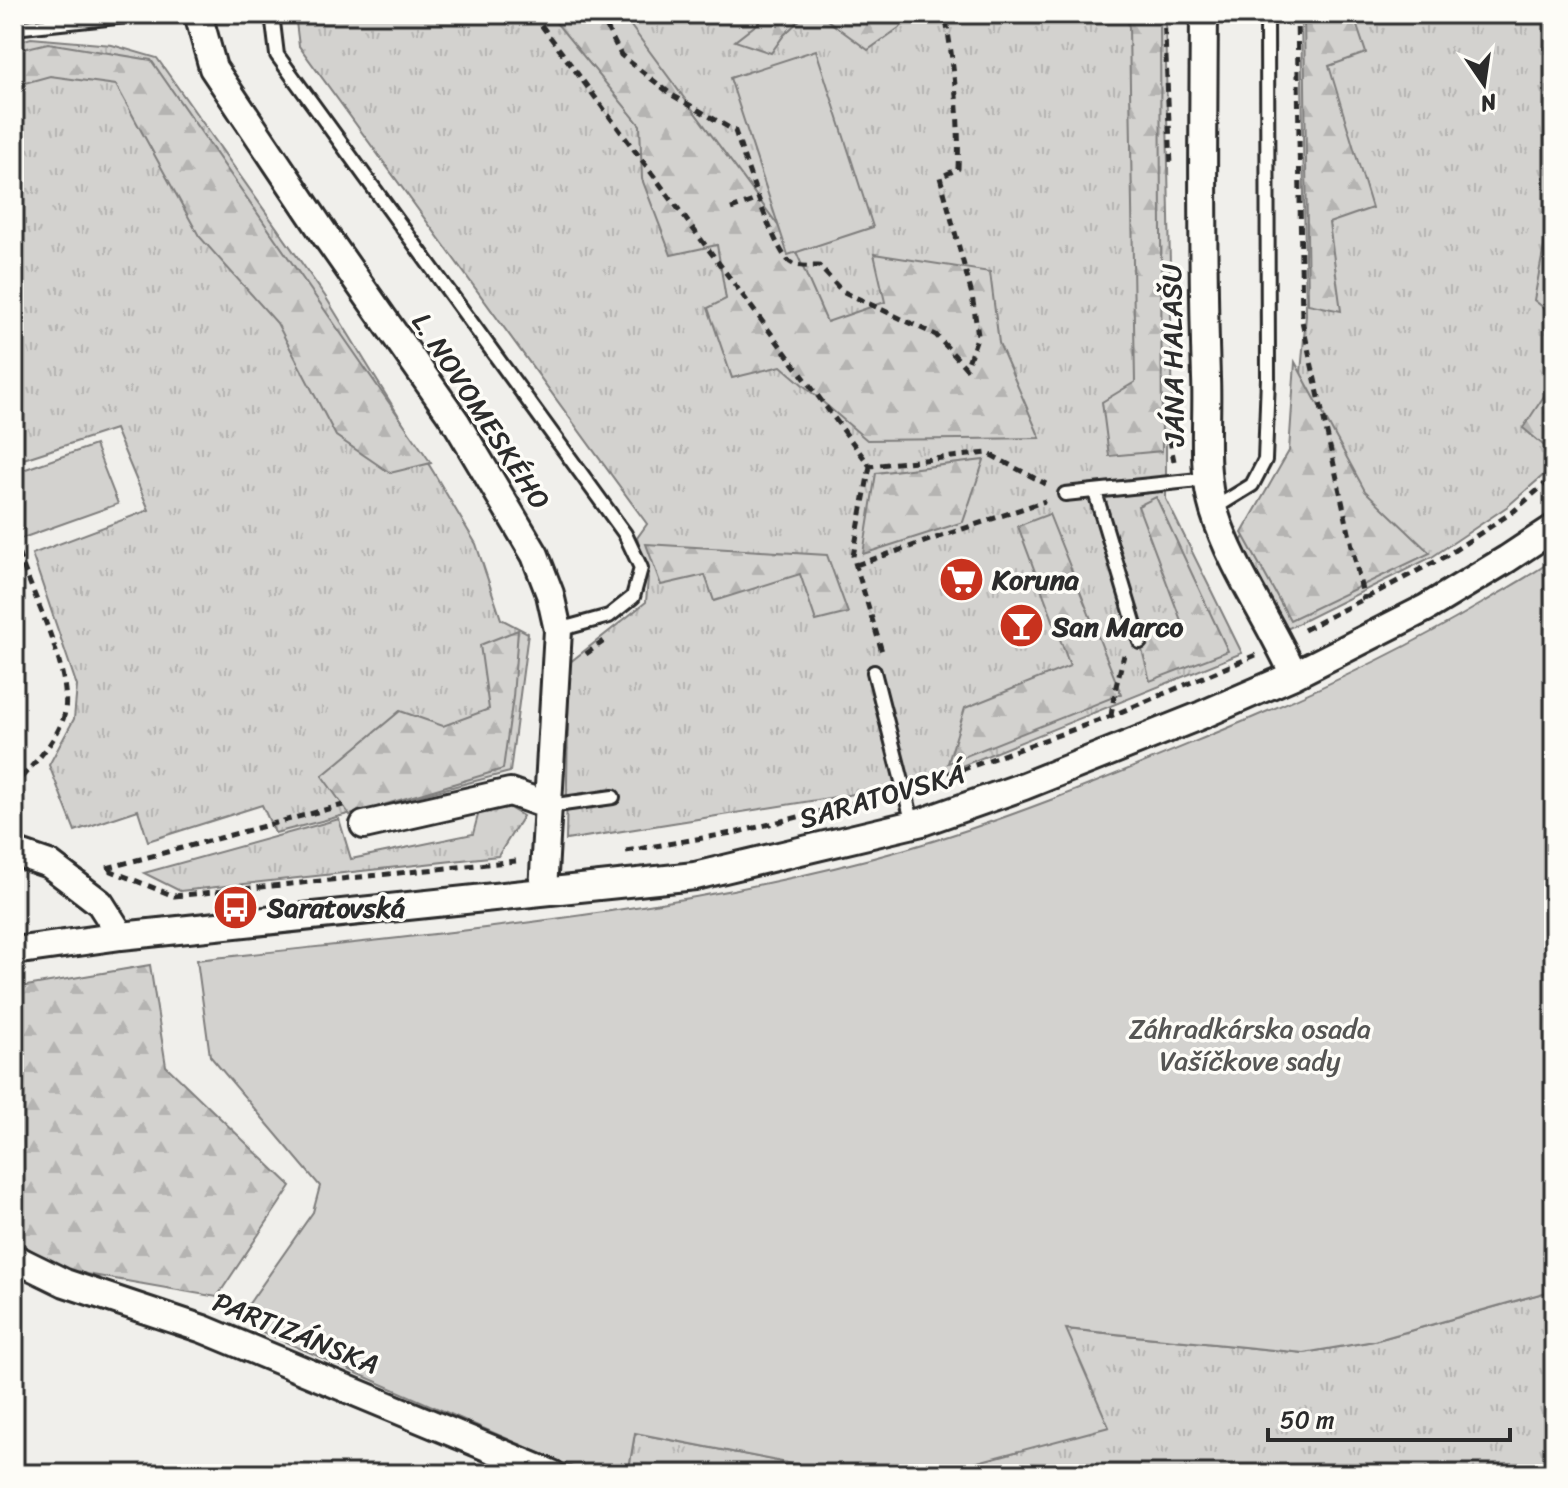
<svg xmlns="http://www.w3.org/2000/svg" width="1568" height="1488" font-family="Sriracha,sans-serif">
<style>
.grass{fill:url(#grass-tufts);stroke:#7f7e7d;stroke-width:2}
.forest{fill:url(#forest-firs);stroke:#7f7e7d;stroke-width:2}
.green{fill:#d3d2cf;stroke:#7f7e7d;stroke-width:2}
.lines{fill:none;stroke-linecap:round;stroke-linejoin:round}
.service-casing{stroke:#2b2b2b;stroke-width:18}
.minor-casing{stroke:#2b2b2b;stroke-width:32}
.path{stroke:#2b2b2b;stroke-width:5;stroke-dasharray:8 6;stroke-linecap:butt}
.service{stroke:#fdfcf7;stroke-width:12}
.minor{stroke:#fdfcf7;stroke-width:26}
.labels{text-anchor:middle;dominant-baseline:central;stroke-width:7;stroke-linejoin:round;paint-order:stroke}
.street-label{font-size:28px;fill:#2b2b2b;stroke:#fdfcf7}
.poi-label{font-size:28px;font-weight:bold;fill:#2b2b2b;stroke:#fdfcf7;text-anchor:start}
.park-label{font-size:28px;fill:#555554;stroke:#fdfcf7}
</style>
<defs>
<pattern id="grass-tufts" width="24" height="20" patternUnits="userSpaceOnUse" patternTransform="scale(2)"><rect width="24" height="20" fill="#d3d2cf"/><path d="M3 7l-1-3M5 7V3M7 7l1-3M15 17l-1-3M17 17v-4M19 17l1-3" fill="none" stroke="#b5b4b2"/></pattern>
<pattern id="forest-firs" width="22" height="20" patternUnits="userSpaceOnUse" patternTransform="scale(2)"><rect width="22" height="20" fill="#d3d2cf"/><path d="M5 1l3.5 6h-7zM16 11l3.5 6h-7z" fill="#b5b4b2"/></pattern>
</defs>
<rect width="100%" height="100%" fill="#f0efeb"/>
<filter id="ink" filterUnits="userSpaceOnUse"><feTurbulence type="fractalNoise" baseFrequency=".0125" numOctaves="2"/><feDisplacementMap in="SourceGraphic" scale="16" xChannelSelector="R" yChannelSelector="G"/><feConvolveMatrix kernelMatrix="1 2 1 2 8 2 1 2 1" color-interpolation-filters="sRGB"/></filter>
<g filter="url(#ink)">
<!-- grass -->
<path class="grass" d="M295 14H1165L1173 418 1166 438V499L1242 653 917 784 566 840 569 663 646 602 648 578 637 538 647 524 299 46Z
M1301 14H1554V466L1508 506 1432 557 1287 629 1240 543 1294 454 1306 315Z
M31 38 112 45 157 58 325 296 434 473 476 544 501 619 528 633 510 772 275 833 262 805 148 841 138 810 75 831 49 765 74 719 77 686 32 554 149 510 115 429 14 462V43Z
M484 793 523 816 498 856 180 891 144 873 339 819 351 859 473 834Z
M1554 1290V1474H933L997 1456 1065 1329 1304 1353 1374 1341Z
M635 1433 844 1474H628Z"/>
<!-- forest -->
<path class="forest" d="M549 14H622L794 247 827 322 885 302 874 254 990 272 999 343 1040 438 867 440 781 366 732 378 708 308 726 299 717 245 671 255 642 179 640 125Z
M770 14H806L784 35 771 53 735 41Z
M819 14H908L913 18 868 50Z
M1126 14H1160L1162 451 1109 456 1102 402 1135 382 1129 27Z
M1304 14H1353L1366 53 1329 66 1372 208 1329 223 1341 311 1308 304Z
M48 43 151 60 431 463 390 473 336 436 277 323 199 236 116 85 50 76 14 86V51Z
M1554 193V316L1534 300Z
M1295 362 1365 491 1430 553 1290 620 1242 533 1289 451Z
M1554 381V454L1523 428Z
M984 460 963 522 863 554 876 473Z
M1156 497 1228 651 1150 681 1140 642 1183 626 1138 506Z
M1049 514 1121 694 948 763 965 708 1070 666 1018 526Z
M646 544 827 555 848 613 816 621 800 574 714 601 705 575 661 585Z
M518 630 513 697 503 769 350 815 322 776 400 711 443 726 489 709 480 645Z
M150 965 166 1066 291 1186 217 1297 64 1270 14 1239V988Z"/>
<!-- green -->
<path class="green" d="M816 50 873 227 788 255 730 78Z
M95 445 118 504 14 541V473Z
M1554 559V1290L1374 1341 1304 1353 1066 1329 1109 1427 933 1474H844L635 1433 628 1474H588L260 1331 241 1315 313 1212 320 1186 210 1056 197 960C435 933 675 915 906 849 1014 818 1119 773 1223 730 1311 694 1398 653 1481 604 1505 589 1531 576 1554 559Z"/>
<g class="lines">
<defs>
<path id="service" d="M272 14 277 55 625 534 641 568 633 597 609 616 558 630
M14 28 145 14
M1095 492 1140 642
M1065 494 1208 479
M1213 509 1252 485 1265 460 1268 377 1267 14
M874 672 913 824
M549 806 613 797"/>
<path id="minor" d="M198 14 213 68 325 235 456 422 535 555 550 594 558 630 543 891
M1204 14C1203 135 1202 257 1206 378 1208 422 1201 469 1214 511 1232 569 1269 619 1294 675
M364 825 510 792 549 806
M14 852 49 864 74 883 100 903 121 936
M14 951 121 936 695 876 922 822 1024 786 1202 715 1294 675 1426 608 1507 559 1554 528
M14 1258 65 1283 203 1329 552 1474"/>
</defs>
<!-- service casing -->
<use href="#service" class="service-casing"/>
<!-- minor casing -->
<use href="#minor" class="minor-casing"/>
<!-- path -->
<path class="path" d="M533 14 870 466 987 453 1046 484
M600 14 621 55 672 95 735 131C743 153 775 258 793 264 800 267 812 266 819 266L842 291 936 335 966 368 978 335 972 295 940 177 958 169C960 117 954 66 945 14
M1164 14 1171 165
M1297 14 1302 321 1364 600
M731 209 759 199
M1174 461 1170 441 1175 433
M870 466 853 556 883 655
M14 540C26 584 80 680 62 722 52 747 31 766 14 786
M856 565 1045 501
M1304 630 1446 556 1514 511 1554 476
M586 654 604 641
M1111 716 1115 690 1124 655
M922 784 1111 716 1256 655
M626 851 738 832 886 795
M107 868 343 805
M109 870 174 896 516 861"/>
<!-- service -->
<use href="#service" class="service"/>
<!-- minor -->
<use href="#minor" class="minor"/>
</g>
</g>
<!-- icons -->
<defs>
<symbol id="supermarket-disc" viewBox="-11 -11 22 22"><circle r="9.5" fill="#c8321e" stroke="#fdfcf7"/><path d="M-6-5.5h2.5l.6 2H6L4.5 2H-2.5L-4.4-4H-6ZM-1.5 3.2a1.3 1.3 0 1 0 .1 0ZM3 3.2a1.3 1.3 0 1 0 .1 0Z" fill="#fff"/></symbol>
<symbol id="bar-disc" viewBox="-11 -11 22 22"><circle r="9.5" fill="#c8321e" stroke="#fdfcf7"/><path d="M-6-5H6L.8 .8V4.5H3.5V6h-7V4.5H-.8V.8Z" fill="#fff"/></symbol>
<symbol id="bus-disc" viewBox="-11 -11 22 22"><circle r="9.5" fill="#c8321e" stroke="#fdfcf7"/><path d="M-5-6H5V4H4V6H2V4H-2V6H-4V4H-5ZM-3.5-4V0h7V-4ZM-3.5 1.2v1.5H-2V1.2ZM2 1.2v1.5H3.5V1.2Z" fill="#fff"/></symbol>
</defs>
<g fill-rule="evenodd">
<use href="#supermarket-disc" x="936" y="554" width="51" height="51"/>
<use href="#bar-disc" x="996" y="600" width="51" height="51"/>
<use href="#bus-disc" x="210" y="882" width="51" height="51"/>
</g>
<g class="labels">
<!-- street labels -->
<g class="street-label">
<text transform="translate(1173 355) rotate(-91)">JÁNA HALAŠU</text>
<text transform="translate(481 411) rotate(57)">L. NOVOMESKÉHO</text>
<text transform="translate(882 796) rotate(-16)">SARATOVSKÁ</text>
<text transform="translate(296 1333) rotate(22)">PARTIZÁNSKA</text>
</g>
<!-- poi labels -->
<g class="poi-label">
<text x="992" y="579">Koruna</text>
<text x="1052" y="626">San Marco</text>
<text x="267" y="907">Saratovská</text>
</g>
<!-- park labels -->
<g class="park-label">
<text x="1250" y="1028">Záhradkárska osada<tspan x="1250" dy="32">Vašíčkove sady</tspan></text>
</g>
</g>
<!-- margin -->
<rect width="1568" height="1488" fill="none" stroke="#fdfcf7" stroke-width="48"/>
<rect x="24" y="24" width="1520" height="1440" fill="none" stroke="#2b2b2b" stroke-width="3" filter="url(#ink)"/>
<!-- north arrow -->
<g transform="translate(1484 84) rotate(167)" stroke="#fdfcf7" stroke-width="6" paint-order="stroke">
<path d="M0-6L14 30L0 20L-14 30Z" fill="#2b2b2b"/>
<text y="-12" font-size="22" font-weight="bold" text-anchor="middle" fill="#2b2b2b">N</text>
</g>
<!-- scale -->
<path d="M1268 1428v12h242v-12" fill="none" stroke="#2b2b2b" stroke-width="4"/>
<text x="1280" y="1428" font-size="24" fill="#2b2b2b" stroke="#fdfcf7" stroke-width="6" paint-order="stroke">50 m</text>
</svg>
